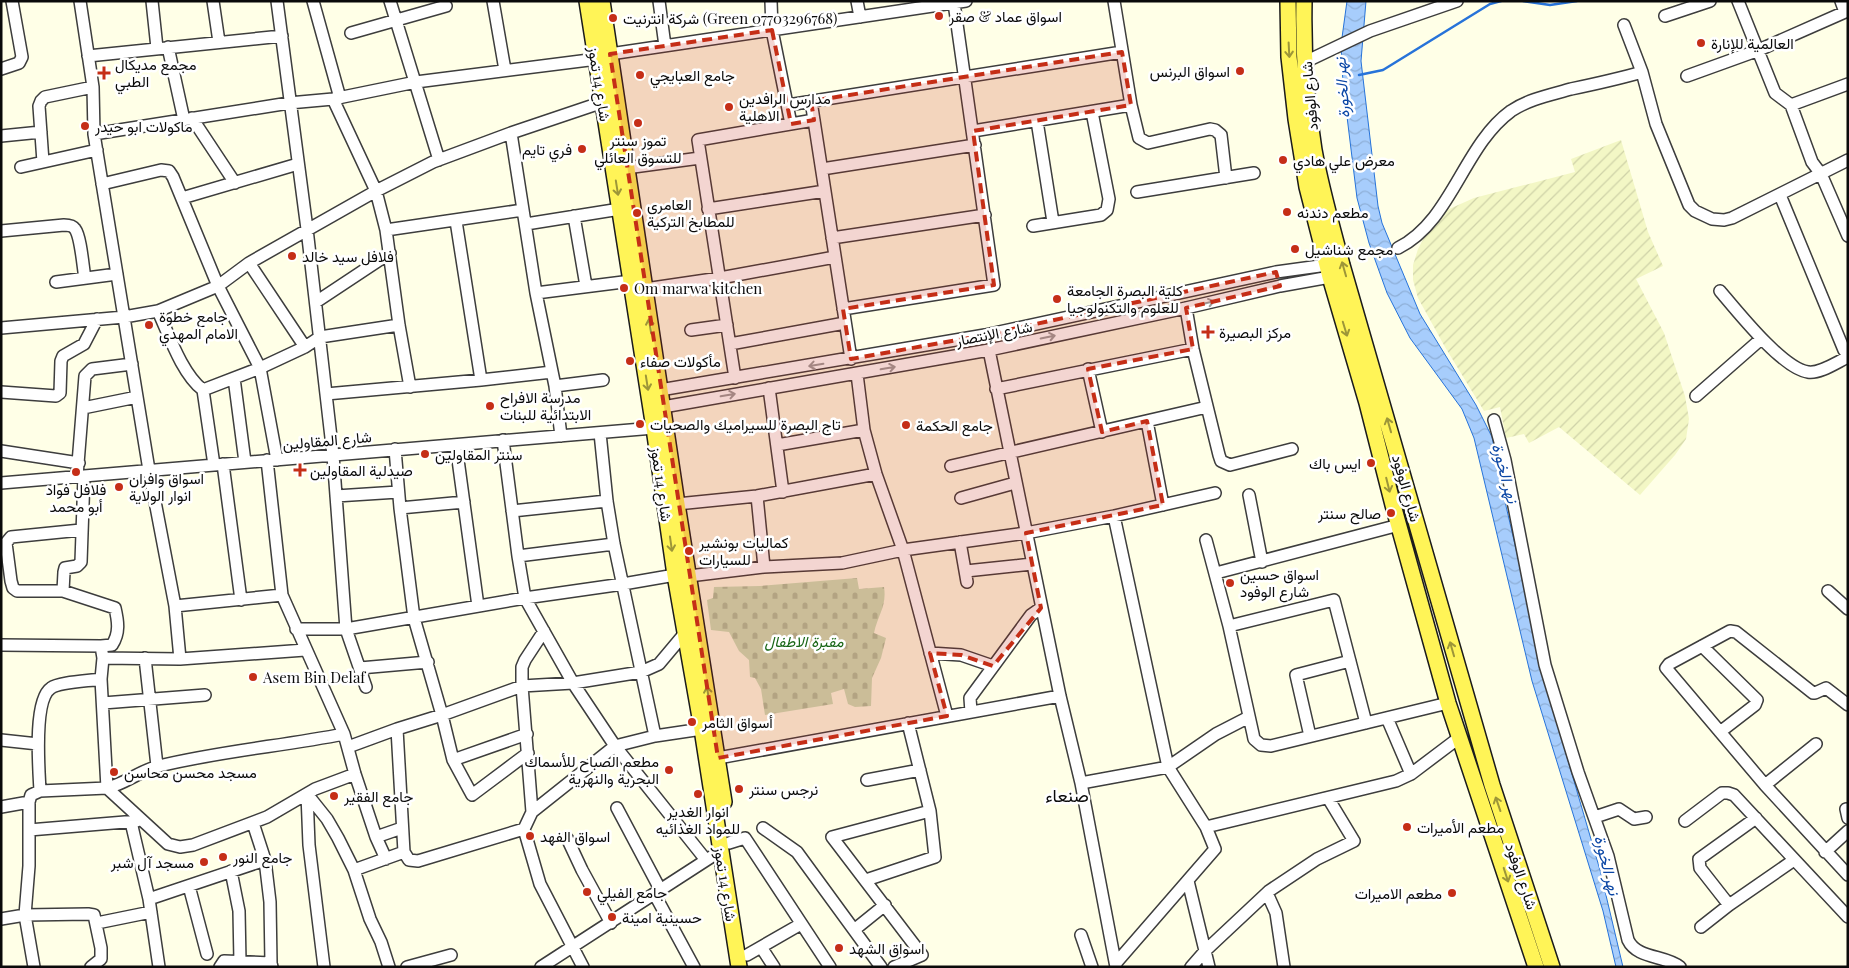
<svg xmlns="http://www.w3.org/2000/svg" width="1849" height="968" font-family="'Playfair Display',Vazirmatn,serif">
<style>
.farmland{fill:url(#farmland-furrows)}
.cemetery{fill:url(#cemetery-stones)}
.water{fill:url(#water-waves);stroke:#2773d9}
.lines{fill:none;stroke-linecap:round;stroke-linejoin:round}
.stream{stroke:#2773d9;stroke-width:2.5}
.minor-casing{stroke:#3d3d3d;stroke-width:14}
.major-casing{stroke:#1b1b1b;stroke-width:18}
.minor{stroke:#fff;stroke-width:11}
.major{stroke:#fff457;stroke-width:15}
.oneway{stroke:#9d9638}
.oneway2{stroke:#9d9d9d}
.marked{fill:#c52e17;fill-opacity:0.2;stroke:#c52e17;stroke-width:4;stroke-dasharray:10 6;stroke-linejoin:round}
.poi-dot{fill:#c52e17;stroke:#fff;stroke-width:2}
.labels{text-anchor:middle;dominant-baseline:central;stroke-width:5;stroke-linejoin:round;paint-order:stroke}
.poi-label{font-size:15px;fill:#0a0a0a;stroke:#fff;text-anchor:start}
.street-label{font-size:15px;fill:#0a0a0a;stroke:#fff}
.park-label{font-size:15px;font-style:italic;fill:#196616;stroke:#fff}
.water-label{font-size:16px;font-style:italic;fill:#0a46a5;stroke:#fff}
.quarter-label{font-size:18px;fill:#0a0a0a;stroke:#fff}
</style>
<defs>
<pattern id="farmland-furrows" width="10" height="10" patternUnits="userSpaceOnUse" patternTransform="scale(1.25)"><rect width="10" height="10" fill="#f3f7c5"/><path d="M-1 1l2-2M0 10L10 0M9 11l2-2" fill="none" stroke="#cfd2a8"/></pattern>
<pattern id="cemetery-stones" width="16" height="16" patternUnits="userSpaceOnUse" patternTransform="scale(1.25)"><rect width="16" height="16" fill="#cde2b8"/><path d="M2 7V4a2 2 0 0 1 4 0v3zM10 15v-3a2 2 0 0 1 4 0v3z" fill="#afc19d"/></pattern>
<pattern id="water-waves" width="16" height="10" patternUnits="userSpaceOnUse" patternTransform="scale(1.25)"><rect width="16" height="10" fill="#a7cdfc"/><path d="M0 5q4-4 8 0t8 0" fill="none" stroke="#8eafd7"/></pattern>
</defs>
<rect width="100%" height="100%" fill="#ffffe7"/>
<!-- farmland -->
<path class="farmland" d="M1621 140 1648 232 1663 266 1636 279 1664 333 1685 396 1689 419 1686 439 1675 455 1640 495 1559 427 1529 443 1524 434 1506 438 1500 407 1484 411 1445 347 1418 298 1413 280V265L1418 249 1427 232 1437 219 1447 210 1474 198 1575 172 1571 159Z"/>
<!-- cemetery -->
<path class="cemetery" d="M857 578 859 589 884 587C887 606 878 615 874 633L886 638 881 658 872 678 871 706 855 707 848 704 844 689 831 693 833 704 765 715 761 689 755 678 750 677 749 660 739 651 729 632 711 630 707 600 713 598 714 587 760 586Z"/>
<!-- water -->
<path class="water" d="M1347 1H1366L1361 61 1378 206 1382 223 1420 314 1476 405 1492 437 1506 506 1555 716 1600 870 1623 967H1616L1603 911 1532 681 1474 438 1462 409 1410 338 1387 293 1369 243 1357 198 1343 84 1341 45Z"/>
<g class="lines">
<!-- stream -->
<path class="stream" d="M1523 1 1550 5 1577 1
M1359 75 1383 70 1490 4 1501 1"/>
<defs>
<path id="minor" d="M80 1 93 87 94 134 149 470 175 606 180 659
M152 1 157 48
M213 1 219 42
M277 1 307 229 326 394 333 455 346 629 366 687
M313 1 340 98
M390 1 439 160
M493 1 505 70
M659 1 665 46
M771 1 772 30 791 124
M857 1 860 17
M1114 1 1131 105 1139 138 1148 143 1210 129 1215 130 1221 135 1226 178
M1738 1 1775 93 1791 105 1812 162 1821 174 1848 236
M1665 16 1710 1
M1624 25 1642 72 1656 124 1689 205 1695 211 1712 219 1724 220 1732 218 1848 160
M351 33 446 6
M168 47 184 120
M610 54 966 1
M88 56 282 36
M1305 62 1370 31 1457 1
M1 69 19 63 22 57 12 1
M1687 76 1759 50 1845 12 1841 1
M333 99 376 191 386 230 399 325 410 387
M811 101 851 359
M788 105 1122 52
M1791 105 1848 84
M192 118 235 183
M1037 121 1053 222
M973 131 1131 105
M511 133 536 293 555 386 561 436
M94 134 289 103 333 99 416 82 597 59
M1 136 41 132
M43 162 39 106 41 101 45 97 93 87
M21 167 97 150
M626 168 700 158
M822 169 975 145
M102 184 161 170 169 171 173 177 218 286 260 368 277 460
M1137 192 1254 173
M1780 195 1844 350 1848 354
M182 198 298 164
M708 209 825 191
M574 216 586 286
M456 221 481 380
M526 224 620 209
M1033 226 1101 215 1107 210 1109 199 1092 112
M386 230 523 210
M1 231 64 225C69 225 73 226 75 229 81 237 83 268 85 278
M832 238 985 215
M1398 248C1452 221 1463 146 1511 111 1529 99 1550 95 1571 89 1595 84 1618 79 1642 72
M249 263 305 347
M56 282 117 274
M645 289 720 278 835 257
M1720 291C1737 311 1783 369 1808 372 1820 374 1837 362 1848 357
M536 293 631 281
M316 302 390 253
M1186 308 1193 349 1219 455 1221 461 1230 465 1292 449
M843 309 994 285 954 3
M158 311C169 335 182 374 203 390
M1 328 124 317 158 311 218 286 249 263 376 191 433 162 511 133 603 102
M691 330 727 325
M730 344 845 323
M989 350 1060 696 1081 783 1116 967
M1088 369 1102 432
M857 374 864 430 876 474 903 550 947 716
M234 378 245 462
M735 378 698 140 814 120
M555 386 603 380
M769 388 783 492
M996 389 1193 349
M660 390 985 335 1276 272 1327 265
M1 392 56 396 60 393 61 361 63 356 84 344 97 319
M326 394 481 380 552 372
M1696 396 1761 339
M663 407 989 350 1186 308 1280 286 1330 277
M83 408 137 397
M1494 420 1505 460 1545 665 1578 772 1608 856 1628 940C1637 959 1665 955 1680 967
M1147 421 1163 505
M600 433 607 501 614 544 655 736
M503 440 518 556 525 598 573 683 615 746 706 860
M456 445 478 606
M777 445 864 430
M395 449 400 508 414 618 442 715 453 760 472 795 528 753
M1 451 79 463
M267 460 282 595 344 734 355 774 376 837 386 859
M223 464 241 600
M214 465 203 390 260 368 305 347 320 337 399 325
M951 466 1207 407
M77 476 85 376 92 369 132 364
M1 483 654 428
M1249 495 1262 562
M336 496 398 492
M757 496 764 567
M961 498 1015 483
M677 504 757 496 876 474
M400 508 464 502
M512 511 607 501
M1114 516 1168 767 1206 827 1215 849 1116 963
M81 530 11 537 6 543 11 581 13 588 17 591H63L115 608C118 621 120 633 112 645L101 646
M1206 540 1229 626 1253 734 1254 739 1261 745 1271 746 1448 703
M960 542 967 582
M518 556 614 544
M966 571 1032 564
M1216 573 1399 525
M689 576 764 567 842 563 903 550 1026 533 1114 516 1215 493
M63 591 64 572 65 568 77 566 81 562 84 476
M1828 591 1848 609
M175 606 282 595
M1229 626 1334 600 1366 723
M296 629H346L525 598 623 584 675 575
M1 645 101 646 103 658 101 679 107 788 168 844 180 847 193 845 267 817 315 789 355 774
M1702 646 1757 700 1755 705 1720 732
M930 653 961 655 993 666
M103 658 180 659 305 650
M145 658 157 766
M360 668 428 662
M103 703 205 695
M1848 705 1826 688 1815 693H1813L1736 632 1730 631 1669 664 1666 668 1765 785 1848 875
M971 712 970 698 1031 615 1041 608
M1387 718 1411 774
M397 729 404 852 409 860 418 861 524 829
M1310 736 1296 675 1350 661
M1 740 38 744
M348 747 397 729 442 715 522 686 573 683 641 672 659 664 685 633
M718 758 1060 696
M453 760 527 734
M867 780 920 770
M1081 783 1168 767 1216 734 1249 717
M1765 785 1816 744
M40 791C39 770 33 700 51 688 59 682 89 681 101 679
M307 794 327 819 338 838 354 870 370 919 381 942 389 967
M307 794 309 845 324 967
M1 807 29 802
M617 808 661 891
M1846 809 1848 818
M532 812 522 686V667L525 660 544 631
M1595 817 1619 809 1634 819 1646 817
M1685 821 1722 793H1728L1734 795 1848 917
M131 822 149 899 159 967
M253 823 265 860 270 902 271 963 272 967
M1206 827 1396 781 1411 774 1460 737
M763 828 797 852 881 967
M29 830 137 821
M376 837 402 828
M567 838 582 870 611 923
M729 843 745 838 830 967
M1825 852 1848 831
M354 870 404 852
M231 871 239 911 240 962
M866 880 935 857 930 811 908 723
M1188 881 1209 967
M189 886 207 954
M1267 893 1276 913 1284 967
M655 895 694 967
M149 899 265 860
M1729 905 1700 868 1699 859 1756 818
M1 919 25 915 88 914 94 915 101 948V959L91 967
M97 923 151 912
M1701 927 1729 905 1794 860
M854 930 885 905
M1081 935 1092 967
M761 947 774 967
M747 955 801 924
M34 967 25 915 29 866V802L31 795 40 791 107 788C125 784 141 770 159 766 220 751 283 746 344 734
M220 967 224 961 271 963
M407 967 451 955
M541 967 711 857
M583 967 540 884 524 829 532 812 615 746 655 736 702 729
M894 967 922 955 832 837 930 811
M1191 967 1205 951 1269 891 1317 859 1354 841 1328 798"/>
<path id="major" d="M587 1 654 428 675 575 702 729 739 967
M602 1 677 504 724 802
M1288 1 1289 57 1296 119 1307 187 1330 277 1367 403 1393 505 1448 703 1536 967
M1304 1C1303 51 1306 101 1314 150 1321 189 1332 227 1342 265L1492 785 1552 967"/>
</defs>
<!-- minor casing -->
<use href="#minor" class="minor-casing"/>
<!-- major casing -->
<use href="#major" class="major-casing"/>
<!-- minor -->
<use href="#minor" class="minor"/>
<!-- major -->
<use href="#major" class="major"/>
</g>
<!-- one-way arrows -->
<defs><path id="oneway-shaft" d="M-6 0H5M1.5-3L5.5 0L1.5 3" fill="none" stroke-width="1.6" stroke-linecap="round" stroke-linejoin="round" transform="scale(1.25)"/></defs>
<g class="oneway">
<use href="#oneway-shaft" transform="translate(1289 50) rotate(87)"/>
<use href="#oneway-shaft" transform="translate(617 188) rotate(81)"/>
<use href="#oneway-shaft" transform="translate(1344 269) rotate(-106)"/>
<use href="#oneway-shaft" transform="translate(650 326) rotate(-99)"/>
<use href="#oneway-shaft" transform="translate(1345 329) rotate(73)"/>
<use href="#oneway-shaft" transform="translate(647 383) rotate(81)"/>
<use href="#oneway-shaft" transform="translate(1389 425) rotate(-106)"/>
<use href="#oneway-shaft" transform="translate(1388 485) rotate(76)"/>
<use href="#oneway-shaft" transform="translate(671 544) rotate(82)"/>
<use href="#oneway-shaft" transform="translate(1452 649) rotate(-106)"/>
<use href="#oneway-shaft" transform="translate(708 694) rotate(-99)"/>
<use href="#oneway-shaft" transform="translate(1498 804) rotate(-109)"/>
<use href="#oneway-shaft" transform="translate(1506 875) rotate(72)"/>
</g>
<g class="oneway2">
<use href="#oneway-shaft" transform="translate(1207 303) rotate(-13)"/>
<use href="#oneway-shaft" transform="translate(1048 337) rotate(-12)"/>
<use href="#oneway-shaft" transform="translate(816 365) rotate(171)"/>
<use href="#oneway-shaft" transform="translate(888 368) rotate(-10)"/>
<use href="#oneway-shaft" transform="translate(728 395) rotate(-10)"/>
</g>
<!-- marked area -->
<path class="marked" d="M772 30 791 124 814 120 811 101 1122 52 1131 105 973 131 994 285 843 309 851 359 985 335 1276 272 1280 286 1186 308 1193 349 1088 369 1102 432 1147 421 1163 505 1026 533 1041 608 993 666 961 655 930 653 947 716 718 758 610 54Z"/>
<!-- markers -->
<g class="poi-dot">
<circle cx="939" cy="16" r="5"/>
<circle cx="613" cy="18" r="5"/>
<circle cx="1701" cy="43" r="5"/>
<circle cx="1240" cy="71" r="5"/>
<path d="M101.5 65.5h5v5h5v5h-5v5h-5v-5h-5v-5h5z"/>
<circle cx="640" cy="75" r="5"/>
<circle cx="729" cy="107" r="5"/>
<circle cx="638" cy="123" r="5"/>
<circle cx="85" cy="126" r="5"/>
<circle cx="582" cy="149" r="5"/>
<circle cx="1283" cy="160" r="5"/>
<circle cx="1287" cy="212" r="5"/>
<circle cx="637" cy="213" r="5"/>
<circle cx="1295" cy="249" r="5"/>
<circle cx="292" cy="256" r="5"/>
<circle cx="624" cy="288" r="5"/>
<circle cx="1057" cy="299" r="5"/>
<circle cx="149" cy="325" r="5"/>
<path d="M1205.5 324.5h5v5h5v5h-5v5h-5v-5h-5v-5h5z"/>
<circle cx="630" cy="361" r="5"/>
<circle cx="490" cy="406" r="5"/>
<circle cx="640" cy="424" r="5"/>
<circle cx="906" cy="425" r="5"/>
<circle cx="425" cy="454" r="5"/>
<circle cx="1371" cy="463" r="5"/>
<path d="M297.5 462.5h5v5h5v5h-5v5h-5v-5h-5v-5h5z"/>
<circle cx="76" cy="472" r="5"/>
<circle cx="119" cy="487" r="5"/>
<circle cx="1391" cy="513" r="5"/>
<circle cx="689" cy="551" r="5"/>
<circle cx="1230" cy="583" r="5"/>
<circle cx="253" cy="677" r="5"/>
<circle cx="692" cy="722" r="5"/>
<circle cx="669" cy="770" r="5"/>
<circle cx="114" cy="772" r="5"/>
<circle cx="739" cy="789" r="5"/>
<circle cx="698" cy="794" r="5"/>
<circle cx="334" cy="796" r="5"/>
<circle cx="1407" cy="827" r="5"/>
<circle cx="530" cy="836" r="5"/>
<circle cx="223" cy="857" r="5"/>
<circle cx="204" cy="862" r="5"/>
<circle cx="587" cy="892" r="5"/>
<circle cx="1452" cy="893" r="5"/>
<circle cx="612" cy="917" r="5"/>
<circle cx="839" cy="948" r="5"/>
</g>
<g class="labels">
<!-- poi labels -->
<g class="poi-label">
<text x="949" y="16">اسواق عماد &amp; صقر</text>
<text x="623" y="18">شركة انترنيت (Green 07703296768)</text>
<text x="1711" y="43">العالمية للإنارة</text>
<text x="115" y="64">مجمع مديكال<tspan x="115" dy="17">الطبي</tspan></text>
<text x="1230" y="71" text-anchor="end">اسواق البرنس</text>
<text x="650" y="75">جامع العبايجي</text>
<text x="739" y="98">مدارس الرافدين<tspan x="739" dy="17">اﻻهلية</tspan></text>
<text x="95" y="126">ماكولات ابو حيدر</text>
<text x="638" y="140" text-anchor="middle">تموز سنتر<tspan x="638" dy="17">للتسوق العائلي</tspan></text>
<text x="572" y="149" text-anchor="end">فري تايم</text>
<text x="1293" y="160">معرض علي هادي</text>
<text x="647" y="204">العامري<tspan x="647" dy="17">للمطابخ التركية</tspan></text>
<text x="1297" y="212">مطعم دندنه</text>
<text x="1305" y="249">مجمع شناشيل</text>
<text x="302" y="256">فلافل سيد خالد</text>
<text x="634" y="288">Om marwa kitchen</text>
<text x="1067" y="290">كلية البصرة الجامعة<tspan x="1067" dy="17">للعلوم والتكنولوجيا</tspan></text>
<text x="159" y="316">جامع خطوة<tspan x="159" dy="17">الامام المهدي</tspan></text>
<text x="1219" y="332">مركز البصيرة</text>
<text x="640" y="361">مأكولات صفاء</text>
<text x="500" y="397">مدرسة اﻻفراح<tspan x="500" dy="17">اﻻبتدائية للبنات</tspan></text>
<text x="650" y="424">تاج البصرة للسيراميك والصحيات</text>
<text x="916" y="425">جامع الحكمة</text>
<text x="435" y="454">سنتر المقاولين</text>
<text x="1361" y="463" text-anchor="end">ايس باك</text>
<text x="310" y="470">صيدلية المقاولين</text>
<text x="129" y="478">اسواق وافران<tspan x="129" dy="17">انوار الولاية</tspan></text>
<text x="76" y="489" text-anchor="middle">فلافل فواد<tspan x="76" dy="17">أبو محمد</tspan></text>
<text x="1381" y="513" text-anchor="end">صالح سنتر</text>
<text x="699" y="542">كماليات بونشير<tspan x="699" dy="17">للسيارات</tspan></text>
<text x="1240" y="574">اسواق حسين<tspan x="1240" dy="17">شارع الوفود</tspan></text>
<text x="263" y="677">Asem Bin Delaf</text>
<text x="702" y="722">أسواق الثامر</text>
<text x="659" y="761" text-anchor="end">مطعم الصباح للأسماك<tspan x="659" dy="17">البحرية والنهرية</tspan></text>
<text x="124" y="772">مسجد محسن محاسن</text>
<text x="749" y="789">نرجس سنتر</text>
<text x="344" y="796">جامع الفقير</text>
<text x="698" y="811" text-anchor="middle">انوار الغدير<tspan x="698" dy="17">للمواد الغذائيه</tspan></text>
<text x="1417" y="827">مطعم الأميرات</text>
<text x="540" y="836">اسواق الفهد</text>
<text x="233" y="857">جامع النور</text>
<text x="194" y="862" text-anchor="end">مسجد آل شبر</text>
<text x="597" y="892">جامع الفيلي</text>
<text x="1442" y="893" text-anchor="end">مطعم الاميرات</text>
<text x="622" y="917">حسينية امينة</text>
<text x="849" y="948">اسواق الشهد</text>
</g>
<!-- street labels -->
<g class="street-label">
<text transform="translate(600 84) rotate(81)">شارع 14 تموز</text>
<text transform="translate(1309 96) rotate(-95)">شارع الوفود</text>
<text transform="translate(994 333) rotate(-11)">شارع الإنتصار</text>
<text transform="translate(327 440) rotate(-5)">شارع المقاولين</text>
<text transform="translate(662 484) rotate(82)">شارع 14 تموز</text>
<text transform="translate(1407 488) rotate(74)">شارع الوفود</text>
<text transform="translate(1522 876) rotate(71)">شارع الوفود</text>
<text transform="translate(726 884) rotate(81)">شارع 14 تموز</text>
</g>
<!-- park labels -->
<g class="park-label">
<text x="804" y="641">مقبرة الاطفال</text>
</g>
<!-- water labels -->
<g class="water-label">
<text transform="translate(1341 88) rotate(-94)">نهر الخورة</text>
<text transform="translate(1506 473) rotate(75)">نهر الخورة</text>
<text transform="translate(1608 865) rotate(76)">نهر الخورة</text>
</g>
<!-- quarter labels -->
<g class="quarter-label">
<text x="1067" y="795">صنعاء</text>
</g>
</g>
<!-- border -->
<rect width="1849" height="968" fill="none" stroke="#0a0a0a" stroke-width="5"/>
</svg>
